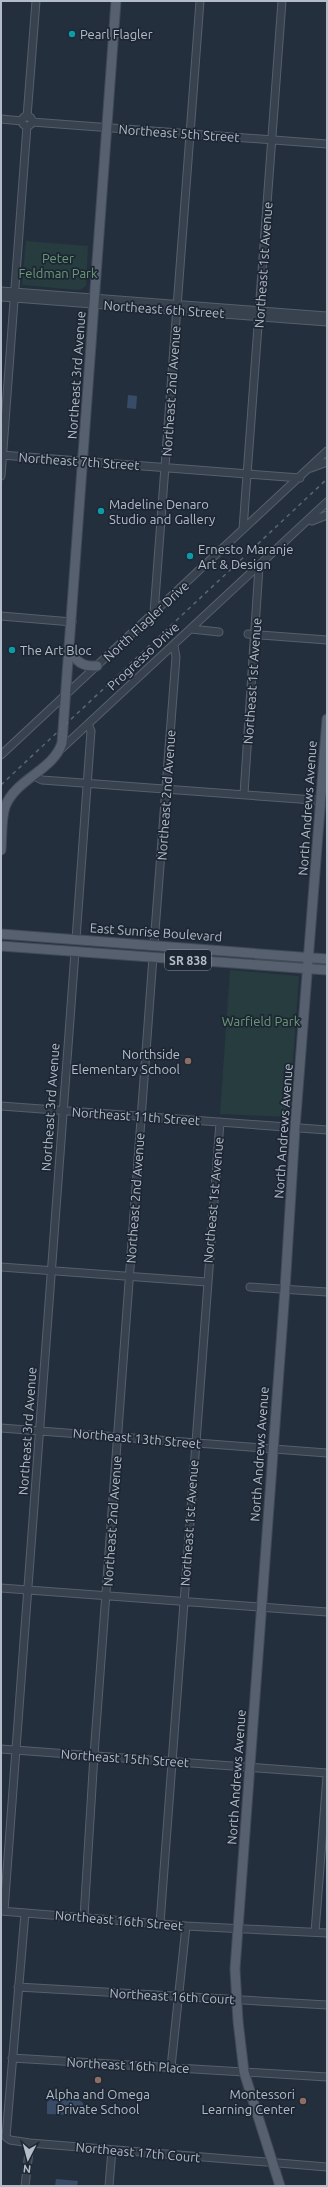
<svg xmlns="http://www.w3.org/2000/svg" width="328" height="2187" font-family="Ubuntu,sans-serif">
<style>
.green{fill:#263c3f}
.water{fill:#394c67}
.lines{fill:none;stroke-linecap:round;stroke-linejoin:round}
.minor-casing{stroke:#565f6c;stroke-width:9}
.major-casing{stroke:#414a57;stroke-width:11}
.minor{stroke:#38414e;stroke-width:7}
.major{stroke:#56606e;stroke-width:9}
.rail{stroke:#5a6575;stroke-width:1.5;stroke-dasharray:4 4;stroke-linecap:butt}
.culture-dot{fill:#0f9aa8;stroke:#1d2633;stroke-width:1.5}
.education-dot{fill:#8d6e63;stroke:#1d2633;stroke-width:1.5}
.labels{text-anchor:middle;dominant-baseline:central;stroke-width:3.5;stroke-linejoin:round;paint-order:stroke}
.shield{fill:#1d2633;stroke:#878f9c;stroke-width:1}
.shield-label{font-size:12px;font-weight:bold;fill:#b4bcc9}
.poi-label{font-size:13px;fill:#b4bcc9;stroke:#1d2633;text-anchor:start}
.street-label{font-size:13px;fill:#b4bcc9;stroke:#1d2633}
.park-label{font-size:13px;fill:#6b9a76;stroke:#1d2633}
</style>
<rect width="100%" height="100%" fill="#242f3e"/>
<!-- green -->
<path class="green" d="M26 241 88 246 86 286 80 290 22 285Z
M230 970 299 976 289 1117 220 1114Z"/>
<!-- water -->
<path class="water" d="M128 395 137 396 136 409 127 408Z
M67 2097 76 2098 83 2103 84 2112 73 2115 47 2114V2102L51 2099Z
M56 2179 78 2181 77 2186H55Z"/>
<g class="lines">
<defs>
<path id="minor" d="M22 121a5 5 0 1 1 10 0a5 5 0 1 1-10 0Z
M27 117 36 1
M1 119 22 121
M32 122 327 144
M1 291 327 316
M1 297 327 322
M1 455 300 478
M311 468 327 462
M1 476 27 126
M312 521 327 515
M243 529 282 1
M154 613 200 1
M1 616 72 622
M191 629 219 632
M248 634 327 640
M60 750 327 502
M1 755 327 451
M34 776 42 780 327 801
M244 794 259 567
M76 939 91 731 88 724
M154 944 176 657 174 646
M1 1106 327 1130
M1 1267 207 1282
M250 1287 327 1292
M1 1428 327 1453
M1 1588 327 1612
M1 1749 327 1773
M1 1911 186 1926 327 1933
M4 1911 75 952
M25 1913 6 2137 10 2140 30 2143 327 2167
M84 1917 94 1755 153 957
M160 1923 220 1122
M315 1932 327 1776
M18 1987 327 2005
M12 2058 327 2077
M171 2067 186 1926
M25 2186 30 2143
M109 2186 112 2150"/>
<path id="major" d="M69 649C77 662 82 667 97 666
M1 850C2 837 1 820 5 807 15 779 53 771 62 743L116 1
M1 934 327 959
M1 946 327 970
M280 2186 244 2072 238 2021 235 1969 285 1289 295 1128 327 719"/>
</defs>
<!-- minor casing -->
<use href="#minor" class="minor-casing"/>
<!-- major casing -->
<use href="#major" class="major-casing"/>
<!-- minor -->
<use href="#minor" class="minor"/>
<!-- major -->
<use href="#major" class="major"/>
<!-- rail -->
<path class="rail" d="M1 785 327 479"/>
</g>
<!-- markers -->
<g class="culture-dot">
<circle cx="72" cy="34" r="4"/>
<circle cx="101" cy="511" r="4"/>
<circle cx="190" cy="556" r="4"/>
<circle cx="12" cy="650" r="4"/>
</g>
<g class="education-dot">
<circle cx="188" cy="1061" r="4"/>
<circle cx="98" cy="2080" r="4"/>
<circle cx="303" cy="2101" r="4"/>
</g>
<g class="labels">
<!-- shield labels -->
<rect class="shield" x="165" y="950" width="46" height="20" rx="3"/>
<g class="shield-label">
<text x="188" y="960">SR 838</text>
</g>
<!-- poi labels -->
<g class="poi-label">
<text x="80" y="34">Pearl Flagler</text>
<text x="109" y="504">Madeline Denaro<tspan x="109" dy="15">Studio and Gallery</tspan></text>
<text x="198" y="549">Ernesto Maranje<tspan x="198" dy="15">Art &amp; Design</tspan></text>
<text x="20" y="650">The Art Bloc</text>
<text x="180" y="1054" text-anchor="end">Northside<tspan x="180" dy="15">Elementary School</tspan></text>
<text x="98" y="2094" text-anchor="middle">Alpha and Omega<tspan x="98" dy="15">Private School</tspan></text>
<text x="295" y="2094" text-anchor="end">Montessori<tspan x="295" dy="15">Learning Center</tspan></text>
</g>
<!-- street labels -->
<g class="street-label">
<text transform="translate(179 133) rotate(4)">Northeast 5th Street</text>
<text transform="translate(263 265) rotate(-86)">Northeast 1st Avenue</text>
<text transform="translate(164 309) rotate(4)">Northeast 6th Street</text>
<text transform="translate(76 375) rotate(-86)">Northeast 3rd Avenue</text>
<text transform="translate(171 391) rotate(-86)">Northeast 2nd Avenue</text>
<text transform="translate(79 461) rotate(4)">Northeast 7th Street</text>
<text transform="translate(146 621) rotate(-43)">North Flagler Drive</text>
<text transform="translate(143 656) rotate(-43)">Progresso Drive</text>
<text transform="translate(252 681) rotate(-86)">Northeast 1st Avenue</text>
<text transform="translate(166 795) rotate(-86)">Northeast 2nd Avenue</text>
<text transform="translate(307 808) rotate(-86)">North Andrews Avenue</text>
<text transform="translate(156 932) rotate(4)">East Sunrise Boulevard</text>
<text transform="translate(50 1107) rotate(-86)">Northeast 3rd Avenue</text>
<text transform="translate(136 1116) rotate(4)">Northeast 11th Street</text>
<text transform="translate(283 1131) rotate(-86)">North Andrews Avenue</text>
<text transform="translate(135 1198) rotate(-86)">Northeast 2nd Avenue</text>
<text transform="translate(213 1200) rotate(-85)">Northeast 1st Avenue</text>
<text transform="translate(27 1431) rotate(-86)">Northeast 3rd Avenue</text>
<text transform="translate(137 1438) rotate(5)">Northeast 13th Street</text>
<text transform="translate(259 1454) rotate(-86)">North Andrews Avenue</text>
<text transform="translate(112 1521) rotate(-86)">Northeast 2nd Avenue</text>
<text transform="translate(189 1523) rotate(-86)">Northeast 1st Avenue</text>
<text transform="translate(125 1758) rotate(4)">Northeast 15th Street</text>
<text transform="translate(236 1777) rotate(-86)">North Andrews Avenue</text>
<text transform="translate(119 1920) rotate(5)">Northeast 16th Street</text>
<text transform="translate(172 1996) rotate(3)">Northeast 16th Court</text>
<text transform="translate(128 2065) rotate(3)">Northeast 16th Place</text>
<text transform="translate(138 2152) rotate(5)">Northeast 17th Court</text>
</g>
<!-- park labels -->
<g class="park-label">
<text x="58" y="258">Peter<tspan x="58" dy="15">Feldman Park</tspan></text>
<text x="261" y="1021">Warfield Park</text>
</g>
</g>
<!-- border -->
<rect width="328" height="2187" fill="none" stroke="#b4bcc9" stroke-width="4"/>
<!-- north arrow -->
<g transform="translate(28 2159) rotate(186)" stroke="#1d2633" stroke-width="3" paint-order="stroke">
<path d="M0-3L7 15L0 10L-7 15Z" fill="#b4bcc9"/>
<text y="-6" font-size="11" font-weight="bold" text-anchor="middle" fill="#b4bcc9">N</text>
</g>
</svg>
